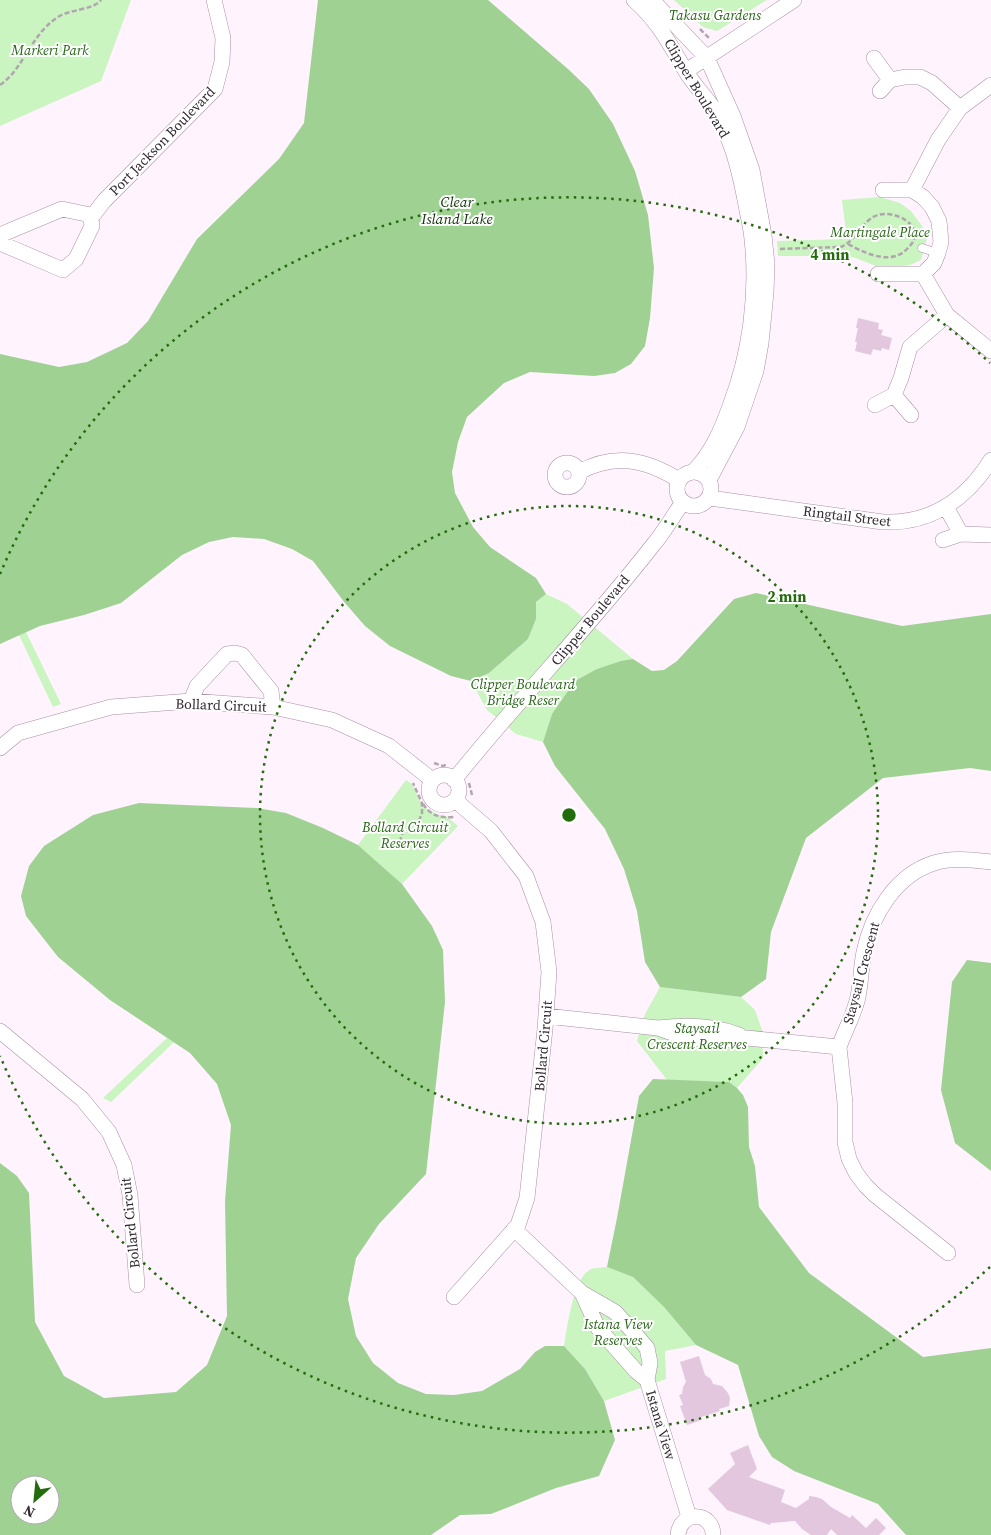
<svg xmlns="http://www.w3.org/2000/svg" width="991" height="1535" font-family="'Source Serif 4',serif">
<style>
.green{fill:#caf4c0}
.water{fill:#9fd193;fill-rule:evenodd}
.building{fill:#e2c7de}
.lines{fill:none;stroke-linecap:round;stroke-linejoin:round}
.service-casing{stroke:#a98fa5;stroke-width:9}
.minor-casing{stroke:#a98fa5;stroke-width:16}
.path{stroke:#b1a5af;stroke-width:2.5;stroke-dasharray:5 2.5;stroke-linecap:butt}
.service{stroke:#fff;stroke-width:8}
.minor{stroke:#fff;stroke-width:15}
.ring{fill:none;stroke:#236c0b;stroke-width:2.5;stroke-dasharray:2.5 5}
.labels{text-anchor:middle;dominant-baseline:central;stroke-width:4;stroke-linejoin:round;paint-order:stroke}
.park-label{font-size:14px;font-style:italic;fill:#276616;stroke:#fff}
.street-label{font-size:14px;fill:#342a33;stroke:#fff}
.water-label{font-size:15px;font-style:italic;fill:#13340a;stroke:#fff}
.centre{fill:#236c0b;stroke:#fff;stroke-width:2.5}
.ring-label{font-size:15px;text-anchor:middle;font-weight:bold;fill:#236c0b;stroke:#fff;stroke-width:4;stroke-linejoin:round;paint-order:stroke}
</style>
<rect width="100%" height="100%" fill="#fff3fd"/>
<!-- green -->
<path class="green" d="M0 0H131L101 81 0 126Z
M674 0H767L717 31 703 27Z
M880 197 900 203 911 211 928 234 921 260 910 265 884 269 850 256H778L777 241 847 239 842 200Z
M546 594 567 604 633 659 597 669 552 714 543 742 516 734 487 710 471 681 489 673 528 639 536 619V602Z
M26 632 61 704 53 707 19 635Z
M406 780 412 784 423 807 439 815 446 816 458 826 402 884 358 845Z
M660 987 741 997 755 1010 762 1030 763 1058 737 1088 729 1082 667 1080 637 1041 645 1014Z
M167 1038 174 1042 111 1102 103 1098Z
M607 1267 633 1277 664 1307 696 1345 665 1351 666 1379 604 1401 585 1369 564 1346C567 1329 573 1281 588 1271 592 1267 601 1268 607 1267Z"/>
<!-- water -->
<path class="water" d="M318 0H488L568 69 589 89 613 124 635 171 648 215 654 268 650 318 645 346 631 364 615 373 594 376 530 372 504 383 467 417 458 442 452 472 455 493 473 527 490 547 536 578 546 594 536 602V619L528 639 489 673 471 681 451 676 390 646 365 626 345 603 313 561 292 549 264 539 233 537 209 542 182 555 121 603 84 615 40 626 0 644V354L59 367 87 362 127 343 148 321 197 239 279 159 304 123Z
M756 593 902 626 991 614V771L970 768 883 778 806 838 771 932 766 979 741 997 660 987 645 962 637 911 624 869 605 829 555 766 543 742 552 714 575 681 597 669 621 661 633 659 652 671 664 670 677 661 734 599Z
M139 803 257 808 286 813 323 828 358 845 402 884 432 926 443 950 445 1002 426 1174 379 1224 356 1258 348 1299 356 1336 373 1363 398 1383 426 1394 454 1395 482 1391 520 1369 535 1352 545 1346H564L585 1369 604 1401 615 1440 599 1476 556 1488 491 1514 460 1515 431 1535H0V1163L17 1176 29 1193 35 1322 64 1376 104 1398 176 1392 207 1365 227 1316 225 1201 231 1125 217 1084 190 1053 110 1000 58 957 26 916 21 896 29 866 44 846 93 815ZM20 1485H50V1515H20Z
M967 960 991 963V1171L955 1143 941 1090 952 982Z
M653 1079 729 1082 737 1088 743 1095 748 1107 749 1147 755 1166 759 1207 809 1273 923 1357 991 1348V1535H906L878 1504 794 1471 772 1457 759 1436 738 1365 696 1345 664 1307 633 1277 607 1267 617 1218 639 1096Z"/>
<!-- building -->
<path class="building" d="M858 318 879 323 878 329 883 330 881 335 892 338 889 350 882 348 881 351 873 349 871 355 855 351 857 342H855L858 328H856Z
M699 1356 705 1375 711 1379 713 1384 722 1386 728 1393 730 1398 729 1406 719 1409 720 1411 698 1418 699 1421 687 1425 680 1406 683 1405 679 1395 682 1394 683 1387 686 1382 680 1362Z
M748 1445 757 1469 749 1477 785 1490 781 1502 796 1508 809 1499V1496L816 1497 822 1499 831 1507 850 1518 852 1515 866 1528 876 1518 886 1528 879 1535H837L831 1529 827 1535H811L802 1529 795 1521 771 1523 770 1525 727 1510 708 1489 735 1464 730 1453Z"/>
<g class="lines">
<defs>
<path id="service" d="M922 248 938 253"/>
<path id="minor" d="M634 0C658 21 669 43 685 70 693 84 705 96 714 109 720 120 726 132 730 143 738 163 742 184 746 205 748 216 751 228 752 239 758 295 750 354 730 406 721 431 712 452 694 471
M652 0 707 58 733 116 752 170 764 235 767 264 766 293 761 343 756 371 737 427 709 480
M874 58 890 80
M686 71 794 0
M880 91 890 80 905 77H920L932 83 960 108
M912 190 938 140 960 108 991 85
M91 218 104 201 215 89 222 62 223 38 214 0
M0 235 62 209 86 214 91 218 92 226 76 259 63 270 0 243
M878 274H923L934 263 938 253 941 242 939 221 932 207 923 197 912 190H883
M923 274 947 315 991 351
M894 395 911 415
M875 405 894 395 901 378 910 347 947 315
M555 475a12 12 0 1 1 24 0a12 12 0 1 1-24 0Z
M677 489a17 17 0 1 1 34 0a17 17 0 1 1-34 0Z
M579 472C615 453 645 459 679 480
M710 498 883 522C930 524 966 500 991 460
M946 507 961 534 991 535
M943 540 961 534
M191 701 197 686 227 654 235 653 242 655 271 691 273 707
M0 748 18 733 111 707 191 701 273 707 332 720 389 746 426 775 432 781
M429 790a15 15 0 1 1 30 0a15 15 0 1 1-30 0Z
M454 780C518 700 590 626 653 545 664 532 673 516 683 502
M546 1016 658 1028C685 1025 713 1025 739 1035
M658 1028 675 1034 703 1040H732L747 1038 839 1047C845 1030 854 1015 858 997 861 982 861 967 864 952 872 914 896 875 934 863 952 857 973 860 991 862
M0 1031 82 1099 109 1132 124 1165 130 1195 137 1285
M839 1047 845 1103V1142L849 1159 856 1173 865 1185 875 1195 948 1253
M514 1229 582 1293 615 1312 636 1335 647 1348 650 1363 647 1380 689 1517
M582 1293 598 1328 636 1371 647 1380
M454 1297 518 1225 527 1198 545 1029 549 972 543 922 526 876 491 831 455 800
M678 1535C680 1510 713 1511 713 1535"/>
</defs>
<!-- service casing -->
<use href="#service" class="service-casing"/>
<!-- minor casing -->
<use href="#minor" class="minor-casing"/>
<!-- path -->
<path class="path" d="M700 29 710 39
M0 85C23 70 31 34 58 17 70 9 94 10 101 0
M780 249 841 247C857 240 863 219 878 215 891 211 913 219 915 234 915 240 912 244 908 248 892 266 866 254 848 244
M434 763 443 766 448 764
M469 783 472 795
M423 804C431 816 440 818 454 817
M397 849 403 832 418 822 422 814V803L413 783"/>
<!-- service -->
<use href="#service" class="service"/>
<!-- minor -->
<use href="#minor" class="minor"/>
</g>
<!-- distance rings -->
<g class="ring">
<circle cx="569" cy="815" r="309"/>
<path d="M990 1267A618 618 0 0 1 0 1056M0 574A618 618 0 0 1 990 363"/>
</g>
<g class="labels">
<!-- park labels -->
<g class="park-label">
<text x="715" y="15">Takasu Gardens</text>
<text x="50" y="50">Markeri Park</text>
<text x="880" y="232">Martingale Place</text>
<text x="523" y="684">Clipper Boulevard<tspan x="523" dy="16">Bridge Reser</tspan></text>
<text x="405" y="827">Bollard Circuit<tspan x="405" dy="16">Reserves</tspan></text>
<text x="697" y="1028">Staysail<tspan x="697" dy="16">Crescent Reserves</tspan></text>
<text x="618" y="1324">Istana View<tspan x="618" dy="16">Reserves</tspan></text>
</g>
<!-- street labels -->
<g class="street-label">
<text transform="translate(697 88) rotate(59)">Clipper Boulevard</text>
<text transform="translate(162 141) rotate(-46)">Port Jackson Boulevard</text>
<text transform="translate(847 516) rotate(7)">Ringtail Street</text>
<text transform="translate(590 620) rotate(-50)">Clipper Boulevard</text>
<text transform="translate(221 705) rotate(2)">Bollard Circuit</text>
<text transform="translate(861 973) rotate(-75)">Staysail Crescent</text>
<text transform="translate(543 1046) rotate(-85)">Bollard Circuit</text>
<text transform="translate(130 1223) rotate(-96)">Bollard Circuit</text>
<text transform="translate(661 1425) rotate(73)">Istana View</text>
</g>
<!-- water labels -->
<g class="water-label">
<text x="457" y="201">Clear<tspan x="457" dy="17">Island Lake</tspan></text>
</g>
</g>
<circle cx="569" cy="815" r="8" class="centre"/>
<g class="ring-label">
<text x="830" y="260">4 min</text>
<text x="787" y="602">2 min</text>
</g>
<!-- north arrow -->
<g transform="translate(35 1500) rotate(207)"><circle r="24" fill="#ffffff" stroke="#aeaaad"/>
<path d="M0-4L9 19L0 12L-9 19Z" fill="#236c0b"/>
<text y="-8" font-size="14" font-weight="bold" text-anchor="middle" fill="#342a33">N</text>
</g>
</svg>
